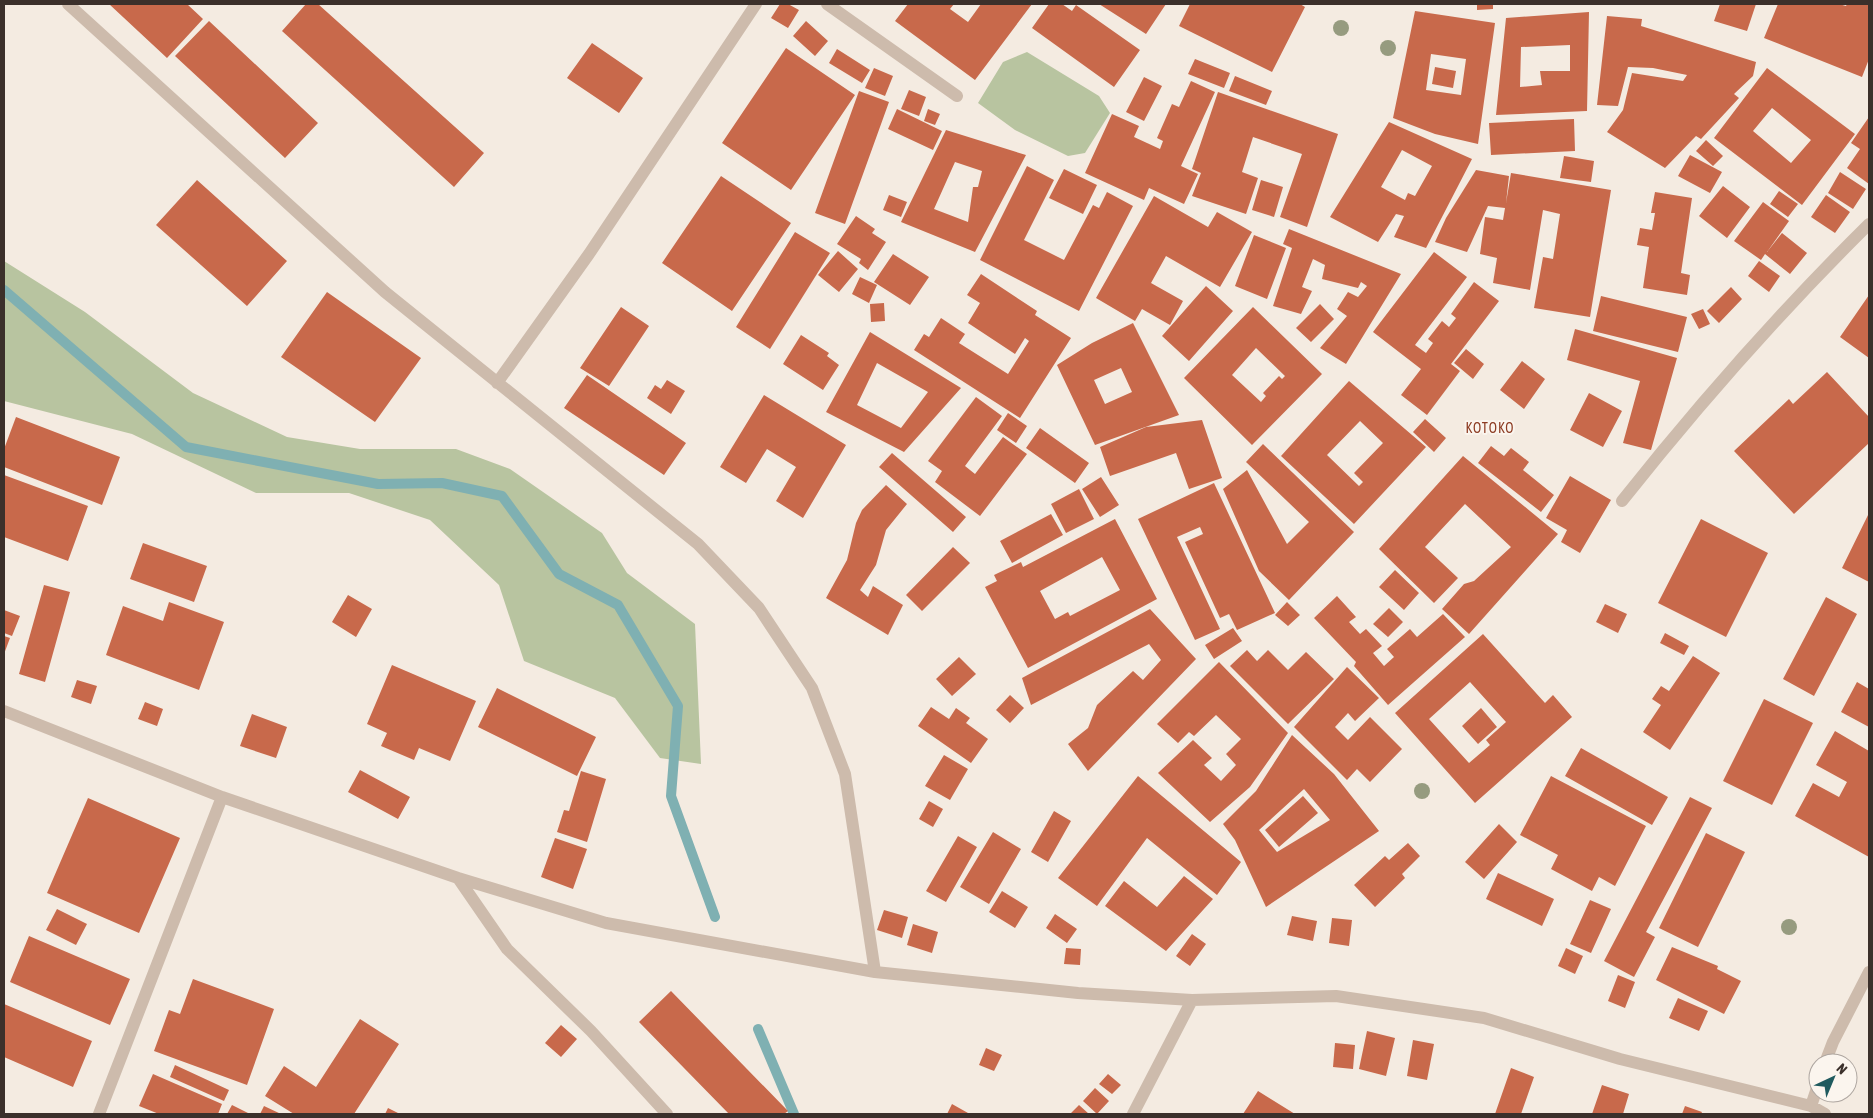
<svg xmlns="http://www.w3.org/2000/svg" width="1873" height="1118" font-family="'Asap Condensed',sans-serif">
<style>
.green{fill:#b8c4a0}
.lines{fill:none;stroke-linecap:round;stroke-linejoin:round}
.stream{stroke:#7fb0b2;stroke-width:10}
.building{fill:#c8694b;fill-rule:evenodd}
.minor{stroke:#cdbbac;stroke-width:12}
.tree{fill:#969b7f}
.labels{text-anchor:middle;dominant-baseline:central;stroke-width:4;stroke-linejoin:round;paint-order:stroke}
.neighbourhood-label{font-size:14px;letter-spacing:1px;fill:#8c3b22;stroke:#fbf5ee}
</style>
<rect width="100%" height="100%" fill="#f4ebe1"/>
<!-- green -->
<path class="green" d="M1027 52 1099 96 1110 113 1085 153 1068 156 1015 130 978 103 1003 62Z
M4 261 85 312 193 393 287 437 360 449H456L510 469 602 533 627 573 695 624 701 764 660 758 615 698 524 661 499 585 430 520 349 493H256L132 434 4 401Z"/>
<g class="lines">
<!-- stream -->
<path class="stream" d="M4 290 186 447 378 484 442 483 502 496 559 574 618 605 678 706 671 796 715 917
M758 1029 794 1114"/>
</g>
<!-- building -->
<path class="building" d="M109 4H187L203 19 167 58Z
M306 4H318L484 153 454 187 282 31Z
M780 4H788L799 10 788 28 771 18Z
M908 4H954L950 9 968 22 981 4H1032L975 80 895 21Z
M1049 4H1062L1072 11 1076 5 1140 50 1114 87 1032 28Z
M1099 4H1166L1146 34Z
M1190 4H1300L1305 7 1272 72 1179 26Z
M1477 4H1493V9L1477 10Z
M1720 4H1756L1747 31 1714 21Z
M1778 4H1839L1846 6 1847 4H1869V59L1862 77 1764 38Z
M1415 11 1495 23 1478 144 1435 134 1393 118ZM1431 54 1466 59 1461 95 1426 90Z
M1589 12 1587 111 1496 115 1506 18ZM1570 45V71H1540L1542 85 1520 87 1521 47Z
M1607 16 1642 19 1641 26 1756 62 1753 76 1734 94 1739 98 1701 139 1696 136 1665 168 1607 132 1623 110 1632 73 1683 81 1687 75 1653 68 1628 67 1618 106 1597 105Z
M209 21 318 123 285 158 175 56Z
M806 21 828 41 815 56 793 36Z
M592 43 643 78 619 113 567 78Z
M786 48 855 95 791 190 722 143Z
M837 49 870 70 862 83 829 63Z
M1195 59 1230 73 1224 88 1188 74Z
M1435 67 1456 71 1453 88 1432 84Z
M874 68 893 76 885 96 865 88Z
M1767 68 1855 134 1802 205 1714 138ZM1772 108 1811 140 1791 163 1753 131Z
M1235 76 1272 91 1266 105 1229 91Z
M1144 77 1162 86 1144 121 1126 112Z
M1191 81 1215 92 1181 166 1198 174 1184 204 1149 188 1144 200 1085 173 1112 114 1139 126 1134 137 1160 149 1163 141 1157 138 1172 104 1179 107Z
M909 90 926 97 919 116 901 109Z
M859 91 889 102 845 224 815 213Z
M1218 92 1338 134 1307 227 1280 217 1302 154 1253 137 1242 172 1258 178 1246 214 1192 196 1201 173 1192 169Z
M897 109 942 131 933 150 888 129Z
M928 109 940 114 935 125 924 121Z
M1869 117V184L1847 168 1860 149 1851 143Z
M1574 119 1575 151 1491 155 1489 123Z
M1389 122 1472 159 1426 248 1394 237 1404 216 1396 214 1378 242 1330 217ZM1402 150 1432 166 1415 196 1408 193 1405 200 1381 187Z
M946 130 1026 155 975 252 901 222ZM955 162 982 171 978 187H973L968 222 934 209Z
M1706 140 1723 156 1713 166 1696 151Z
M1690 155 1722 172 1710 193 1678 176Z
M1564 156 1594 161 1591 182 1560 178Z
M1027 166 1054 180 1024 240 1064 260 1093 205 1099 208 1107 192 1133 206 1079 311 980 260Z
M1064 169 1097 185 1083 214 1049 198Z
M1476 170 1509 176 1506 203 1511 173 1611 190 1590 317 1534 308 1543 257 1553 259 1560 214 1543 210 1530 290 1493 283 1497 258 1480 254 1485 217 1503 220 1505 208 1488 206 1467 252 1435 242 1446 218Z
M1840 172 1866 189 1853 209 1828 193Z
M721 176 791 223 732 311 662 263Z
M197 180 287 261 247 306 156 225Z
M1261 180 1283 187 1274 217 1252 210Z
M1723 186 1750 207 1727 238 1699 216Z
M1779 191 1798 204 1788 217 1770 204Z
M1655 192 1692 198 1681 273 1690 275 1687 295 1643 288 1649 247 1637 245 1640 228 1652 230 1655 213H1651Z
M889 195 907 202 901 217 883 210Z
M1826 195 1850 212 1835 233 1811 217Z
M1154 196 1208 227 1217 212 1252 232 1220 287 1166 256 1151 283 1183 301 1170 325 1142 309 1135 321 1096 298Z
M1763 202 1789 221 1767 252 1782 233 1807 253 1790 274 1765 254 1761 260 1734 241Z
M856 216 875 229 872 233 886 242 868 270 859 263 861 259 837 244Z
M1289 229 1401 274 1346 364 1320 348 1347 316 1337 309 1348 292 1358 297 1367 286 1361 282 1358 288 1322 279 1325 265 1313 259 1302 287 1312 291 1301 314 1273 306 1292 248 1283 244Z
M795 232 830 253 770 349 736 327Z
M1254 235 1286 248 1267 299 1235 286Z
M838 251 858 269 839 292 818 275Z
M1434 252 1467 277 1415 345 1426 353 1433 343 1428 339 1442 321 1449 327 1456 318 1451 314 1474 282 1499 301 1451 364 1460 371 1427 415 1401 395 1421 369 1373 332Z
M893 254 929 277 910 305 874 282Z
M1759 261 1780 276 1769 292 1748 276Z
M981 274 1037 311 1035 315 1071 338 1020 418 914 350 924 334 929 337 941 318 965 334 959 343 1008 374 1029 341 1025 338 1015 354 968 323 980 303 967 295Z
M860 277 877 285 869 303 852 294Z
M1206 286 1233 311 1189 361 1162 336Z
M1731 287 1742 299 1719 323 1707 311Z
M327 292 421 358 375 422 281 357Z
M1869 295V358L1840 337Z
M1601 296 1687 317 1678 352 1593 331Z
M884 303 885 321 871 322 870 304Z
M1320 304 1334 319 1311 342 1296 328Z
M621 307 649 326 609 386 580 368Z
M1253 307 1322 374 1252 445 1184 378ZM1256 348 1285 376 1282 379 1279 376 1263 393 1266 396 1261 402 1232 375Z
M1703 309 1710 324 1699 329 1691 314Z
M1133 323 1179 415 1095 445 1057 365 1092 343ZM1121 368 1132 392 1105 404 1094 380Z
M1575 329 1677 358 1651 450 1623 443 1640 381 1567 360Z
M870 332 961 388 904 452 826 412ZM877 363 928 392 901 428 857 405Z
M801 335 829 353 827 356 839 365 823 390 783 364Z
M1466 349 1484 364 1473 379 1454 363Z
M1522 361 1545 379 1524 409 1500 390Z
M1827 372 1869 417V443L1794 514 1734 451 1789 399 1793 404Z
M587 375 686 443 664 475 564 408Z
M667 380 685 391 671 414 647 398 655 385 661 389Z
M1349 381 1426 447 1354 524 1281 456ZM1360 421 1383 443 1354 473 1363 482 1359 486 1327 455Z
M1589 393 1622 411 1603 447 1570 430Z
M764 395 846 445 803 518 776 501 796 467 767 449 746 483 720 467Z
M976 397 1002 416 965 466 975 474 1003 437 1027 454 980 516 935 482 942 471 928 461Z
M1008 413 1027 426 1016 443 997 430Z
M16 417 120 457 102 505 4 467V449Z
M1425 419 1446 438 1434 452 1413 432Z
M1202 420 1222 478 1189 489 1176 453 1110 476 1100 447 1146 427Z
M1040 428 1089 463 1075 483 1026 448Z
M1263 444 1354 532 1289 600 1259 571 1223 489 1247 470 1287 544 1309 522 1246 462Z
M1491 446 1504 456 1511 448 1529 462 1523 470 1554 495 1541 512 1478 463Z
M892 453 966 517 953 532 879 467Z
M1463 456 1558 534 1469 634 1442 609 1464 584 1474 581 1511 547 1465 504 1425 547 1458 578 1434 603 1379 549Z
M4 475 88 506 68 561 4 537Z
M1570 476 1611 500 1580 553 1561 542 1567 530 1546 518Z
M1101 477 1119 505 1100 517 1082 489Z
M1214 483 1275 613 1237 630 1229 614 1220 618 1185 542 1203 534 1200 527 1177 537 1220 629 1195 640 1138 519Z
M886 485 907 504 886 530 876 565 860 590 868 597 873 586 903 605 888 635 826 598 847 560 856 523 862 510Z
M1079 489 1094 519 1066 533 1051 504Z
M1869 513V582L1842 568Z
M1051 514 1063 535 1012 563 1000 541Z
M1115 519 1157 599 1028 668 985 587 997 581 994 575 1021 562 1023 567ZM1102 557 1120 590 1070 616 1068 612 1055 619 1040 591Z
M1701 519 1768 553 1726 637 1658 603Z
M143 543 207 566 194 602 130 579Z
M953 547 970 563 922 611 906 595Z
M1395 570 1419 593 1404 610 1379 587Z
M44 585 70 592 45 682 19 674Z
M348 595 372 609 356 637 332 622Z
M1337 596 1356 617 1349 622 1360 634 1366 629 1382 646 1373 653 1384 666 1394 657 1387 649 1410 629 1417 637 1443 614 1465 637 1388 705 1354 666 1356 662 1314 618Z
M1826 597 1857 614 1814 696 1783 679Z
M169 602 224 622 199 690 106 655 123 606 163 621Z
M1287 602 1300 615 1288 626 1275 615Z
M1605 604 1627 614 1618 633 1596 622Z
M1389 608 1403 622 1388 637 1373 624Z
M1150 609 1196 659 1088 771 1068 744 1088 728 1097 705 1133 671 1143 680 1161 660 1149 644 1031 705 1022 678Z
M4 610 20 616 12 636 4 633Z
M1233 628 1242 641 1214 659 1205 645Z
M1665 633 1689 646 1684 655 1660 643Z
M1483 634 1545 703 1553 695 1572 717 1475 803 1395 713ZM1470 682 1506 722 1486 740 1490 745 1469 763 1429 719Z
M4 636 10 638 4 654Z
M1247 650 1257 661 1268 650 1288 670 1306 652 1334 679 1288 724 1230 666Z
M1693 656 1720 673 1670 750 1643 732 1661 705 1652 699 1661 686 1669 691Z
M959 657 976 674 952 696 936 679Z
M1219 662 1288 733 1250 787 1210 822 1158 773 1193 740 1212 758 1204 765 1221 781 1236 765 1226 754 1241 739 1216 715 1194 736 1189 732 1178 743 1157 724Z
M392 665 476 701 450 761 419 748 414 760 381 746 387 733 367 724Z
M1347 667 1379 698 1355 721 1348 713 1335 727 1348 740 1370 717 1402 749 1370 782 1357 769 1347 780 1294 727Z
M77 680 97 686 91 704 71 697Z
M1857 682 1869 689V727L1841 712Z
M497 688 596 737 577 776 478 727Z
M1010 695 1024 708 1010 723 996 710Z
M1764 699 1813 723 1772 805 1723 781Z
M145 702 163 709 157 726 138 719Z
M931 707 949 719 956 708 970 718 966 723 988 739 971 763 918 726Z
M1481 708 1497 727 1478 744 1462 726Z
M252 714 287 727 276 758 240 746Z
M1835 731 1869 751V857L1795 816 1813 783 1839 797 1847 782 1816 765Z
M1292 735 1334 774 1379 831 1266 907 1235 840 1223 824 1256 791ZM1304 789 1330 820 1277 852 1259 830Z
M1581 748 1668 797 1652 825 1565 776Z
M944 755 968 769 950 800 925 786Z
M360 770 410 797 398 819 348 792Z
M581 771 606 779 587 842 557 832 564 810 569 811Z
M1138 776 1241 862 1217 895 1147 838 1097 906 1058 878Z
M1551 776 1646 826 1615 886 1599 877 1592 891 1551 869 1558 855 1520 835Z
M1303 796 1318 813 1279 847 1265 830Z
M1690 797 1712 808 1646 932 1655 937 1634 977 1604 961Z
M88 798 180 838 139 933 47 893Z
M929 801 943 809 933 827 919 819Z
M1054 811 1071 821 1048 862 1031 852Z
M1499 824 1517 842 1484 879 1465 862Z
M993 832 1021 849 989 904 960 887Z
M1706 833 1745 852 1698 947 1659 928Z
M958 836 977 847 946 902 926 891Z
M555 838 587 849 573 889 541 877Z
M1408 843 1420 856 1402 874 1405 878 1375 907 1354 885 1385 856 1389 860Z
M1498 873 1554 899 1542 926 1486 899Z
M1184 876 1213 899 1166 951 1105 906 1124 881 1157 907Z
M1002 891 1028 907 1015 928 989 912Z
M1590 900 1611 909 1591 953 1570 944Z
M57 909 87 924 76 945 46 930Z
M884 910 908 917 902 938 877 930Z
M1055 914 1077 929 1067 943 1046 928Z
M1292 916 1317 921 1313 941 1287 935Z
M1332 918 1352 920 1349 946 1329 943Z
M913 924 938 932 932 953 907 945Z
M1192 934 1206 944 1190 966 1176 956Z
M29 936 130 979 110 1025 10 982Z
M1672 947 1718 966 1717 969 1741 981 1724 1014 1656 980Z
M1066 948 1081 949 1080 965 1064 964Z
M1566 948 1583 956 1575 974 1558 966Z
M1618 975 1635 982 1625 1008 1608 1001Z
M193 979 274 1009 247 1085 154 1051 169 1010 180 1014Z
M671 991 788 1111 784 1114H729L639 1022Z
M1678 998 1708 1011 1699 1031 1669 1018Z
M4 1004 92 1041 73 1087 4 1057Z
M360 1019 399 1044 354 1114H294L265 1096 284 1066 316 1087Z
M561 1025 577 1039 561 1057 545 1043Z
M1367 1031 1395 1038 1386 1076 1359 1069Z
M1413 1040 1434 1044 1427 1080 1407 1076Z
M1335 1043 1355 1045 1353 1069 1333 1067Z
M986 1048 1002 1055 994 1071 979 1065Z
M175 1065 229 1090 224 1101 170 1077Z
M1511 1068 1534 1077 1521 1114H1495Z
M153 1074 222 1104 218 1114H159L139 1106Z
M1108 1074 1121 1085 1112 1094 1099 1084Z
M1602 1085 1629 1094 1623 1114H1592Z
M1095 1088 1109 1101 1097 1114 1083 1101Z
M1258 1091 1295 1114H1243Z
M952 1104 968 1113 967 1114H947Z
M232 1105 250 1114H227Z
M1079 1105 1089 1114H1070Z
M264 1106 281 1114H260Z
M1685 1106 1702 1112 1701 1114H1682Z
M388 1108 400 1114H385Z"/>
<g class="lines">
<!-- minor -->
<path class="minor" d="M68 4 385 292 698 544 759 608 812 688 845 774 875 972
M827 4 957 96
M497 383 589 254 756 4
M1622 501C1699 404 1781 311 1869 224
M4 711 222 797 458 878 606 923 875 972 1078 993 1192 1000 1336 996 1484 1018 1620 1059 1811 1106 1818 1085
M458 878 507 949 591 1031 667 1114
M1825 1063 1833 1042 1869 972
M1811 1106 1825 1114
M99 1114 222 797
M1133 1114 1192 1000"/>
</g>
<!-- trees -->
<g class="tree">
<circle cx="1341" cy="28" r="8"/>
<circle cx="1388" cy="48" r="8"/>
<circle cx="1422" cy="791" r="8"/>
<circle cx="1789" cy="927" r="8"/>
</g>
<g class="labels">
<!-- neighbourhood labels -->
<g class="neighbourhood-label">
<text x="1490" y="428">KOTOKO</text>
</g>
</g>
<!-- border -->
<rect width="1873" height="1118" fill="none" stroke="#3b302b" stroke-width="10"/>
<!-- north arrow -->
<g transform="translate(1833 1078) rotate(44)"><circle r="24" fill="#fbf5ee" stroke="#aea6a0"/>
<path d="M0-4L9 19L0 12L-9 19Z" fill="#1f5a5e"/>
<text y="-8" font-size="14" font-weight="bold" text-anchor="middle" fill="#3b302b">N</text>
</g>
</svg>
